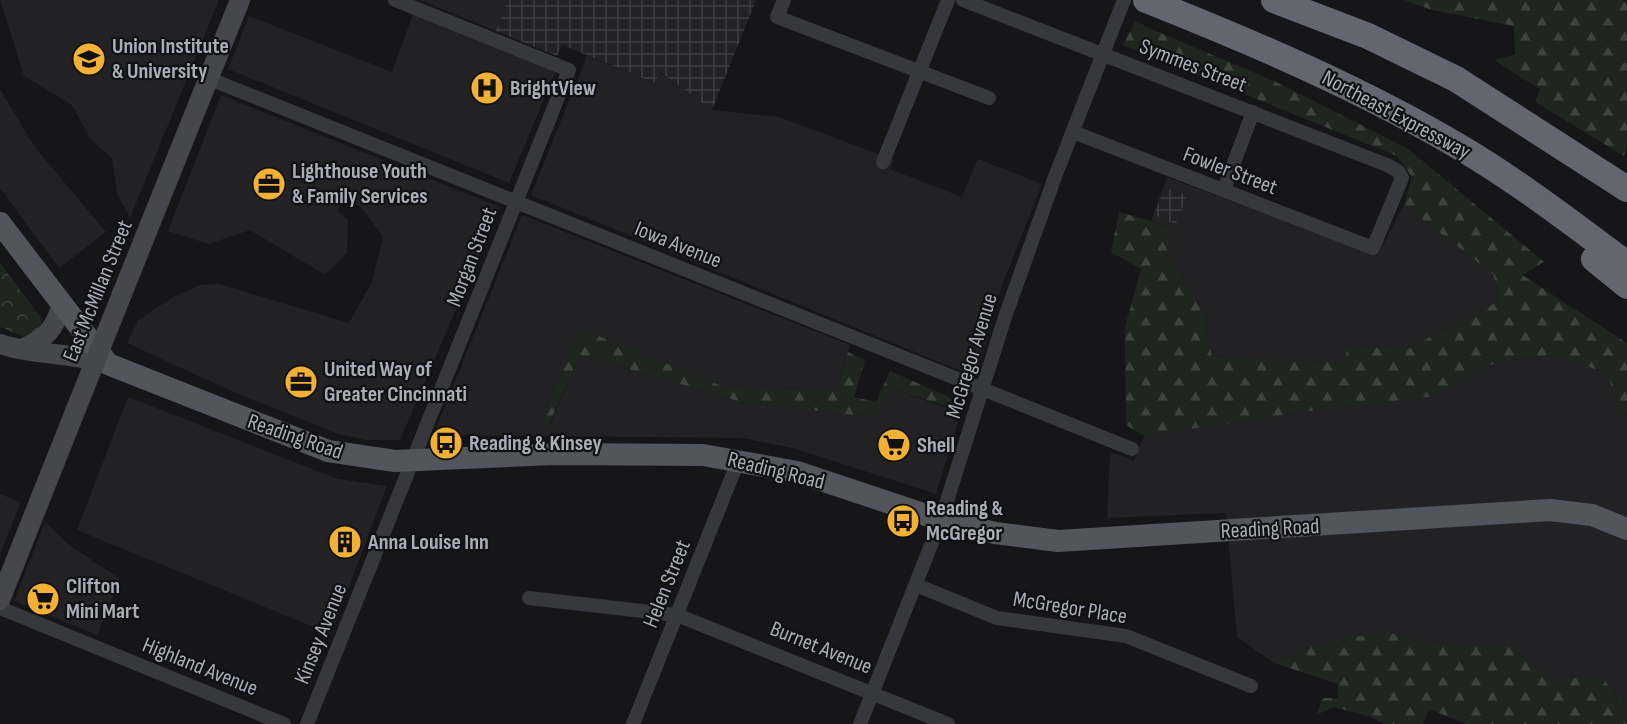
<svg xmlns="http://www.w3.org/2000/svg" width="1627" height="724" font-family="'Sofia Sans Condensed',sans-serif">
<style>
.built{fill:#222225}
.industrial{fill:url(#industrial-grid)}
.forest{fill:url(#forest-firs)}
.park{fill:url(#park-crowns)}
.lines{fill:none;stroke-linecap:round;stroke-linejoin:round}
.street{stroke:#37383d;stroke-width:14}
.secondary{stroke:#45474d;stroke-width:20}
.primary{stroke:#53555c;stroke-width:22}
.highway{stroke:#63666e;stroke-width:26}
.secondary-bridge{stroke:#45474d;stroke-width:20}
.labels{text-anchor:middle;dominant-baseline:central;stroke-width:4.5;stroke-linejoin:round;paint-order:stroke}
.poi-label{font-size:22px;font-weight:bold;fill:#a8adb8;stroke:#111113;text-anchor:start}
.street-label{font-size:22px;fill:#a8adb8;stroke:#111113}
</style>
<defs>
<pattern id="industrial-grid" width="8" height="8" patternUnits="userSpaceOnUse" patternTransform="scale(1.5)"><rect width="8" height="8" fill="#222225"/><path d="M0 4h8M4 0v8" fill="none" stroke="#3f3f43"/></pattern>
<pattern id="forest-firs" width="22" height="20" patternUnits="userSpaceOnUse" patternTransform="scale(1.5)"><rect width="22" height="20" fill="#1e261f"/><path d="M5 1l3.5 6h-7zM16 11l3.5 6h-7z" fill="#3c433d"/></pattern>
<pattern id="park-crowns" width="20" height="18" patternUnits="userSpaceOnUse" patternTransform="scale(1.5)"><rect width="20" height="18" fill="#1e261f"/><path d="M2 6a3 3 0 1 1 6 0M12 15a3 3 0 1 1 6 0" fill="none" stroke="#3c433d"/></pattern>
</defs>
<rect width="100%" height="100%" fill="#161618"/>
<!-- built -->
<path class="built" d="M0 0H219L130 218 117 194 112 158 90 139 72 105 24 76Z
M420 0H508L496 31Z
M413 14 556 70 509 183 228 69 249 16 392 72Z
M587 56 655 83 659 72 712 110 779 117 894 160 890 169 962 197 978 159 1042 184 1002 285 976 377 531 195Z
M0 89 34 146 106 232 59 268 0 188Z
M221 95 500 207 400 440H367L338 434 229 390 127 343 138 320 173 297 200 285 219 284 349 323 372 282 383 237 361 207 342 199 338 211 348 220 347 253 325 275 250 230 209 244 168 231Z
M1167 177 1377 256 1404 205 1493 274 1501 300 1409 348 1347 347 1344 363 1212 356 1203 312 1170 258 1171 227 1151 221Z
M522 215 850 345 837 390 722 386 579 329 541 424 549 426 580 355 745 403 872 417 894 389 961 413 936 494 793 448 742 438 448 435 435 431Z
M1550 355 1608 373 1617 412 1627 416V705L1614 695 1605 680 1589 675 1554 681 1508 646 1427 642 1406 638 1319 643 1274 663 1237 637 1226 513 1107 518 1110 452 1134 461 1144 436 1310 411 1430 397 1497 362Z
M128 397 338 479 387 486 331 634 77 530Z
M0 494 21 502 0 554Z
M45 522 69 545 120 579 97 635 14 601Z"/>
<!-- industrial -->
<path class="industrial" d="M508 0H756L712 110 660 72 655 83 562 45 557 56 496 31Z
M1165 187 1187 195 1176 224 1154 215Z"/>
<!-- forest -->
<path class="forest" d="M1404 0H1623L1627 4V145L1624 156 1535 102 1540 89 1494 60 1515 55 1514 26 1432 10Z
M1135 22 1276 82 1407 148 1544 262 1522 275 1627 343V416L1617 412 1608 373 1550 355 1497 362 1430 397 1310 411 1144 436 1126 425 1125 327 1141 269 1111 252 1119 212 1171 227 1170 258 1203 312 1212 356 1344 363 1347 347 1409 348 1501 300 1493 274 1404 205 1412 177 1397 156 1123 45Z
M579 328 722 386 837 390 848 352 865 360 854 397 876 402 890 371 949 397 961 411 894 389 873 417 745 403 580 355 548 426 541 424Z
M1385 632 1427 642 1508 646 1554 681 1589 675 1605 680 1614 695 1627 705V724H1466L1429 709 1423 724H1385L1368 716 1334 707 1316 715 1323 698H1338V684L1274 663 1319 643Z"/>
<!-- park -->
<path class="park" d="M0 263 42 319 40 328 27 338 0 327Z"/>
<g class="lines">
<!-- street -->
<path class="street" d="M784 0 777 17 989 98
M963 0 1387 165 1398 171 1402 178 1373 248 1073 132
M210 79 1132 449
M883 162 948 0
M1224 189 1253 112
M916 585 997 618 1126 636 1251 686
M529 598 677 615 948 724
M0 608 284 724
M307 724 569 70 395 0
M633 724 739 459
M860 724 941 520 1005 317 1056 174 1124 0"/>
<!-- secondary -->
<path class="secondary" d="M122 294 240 0
M0 344C35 356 73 352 108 364
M21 349C45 340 55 329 62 304
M0 600 76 409"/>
<!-- primary -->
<path class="primary" d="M0 223 108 364 328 451 395 461 554 454 703 455 797 472 941 520 995 533 1058 541 1550 510 1592 515 1627 529"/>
<!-- highway -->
<path class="highway" d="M1146 0C1254 43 1362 89 1463 149 1520 183 1573 224 1627 264
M1274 0 1368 36 1456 79 1627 189
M1594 259 1627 286"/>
<!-- secondary-bridge -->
<path class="secondary-bridge" d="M76 409 122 294"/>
</g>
<!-- icons -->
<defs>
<symbol id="university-disc" viewBox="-11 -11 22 22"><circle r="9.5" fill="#f2b134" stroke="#111113"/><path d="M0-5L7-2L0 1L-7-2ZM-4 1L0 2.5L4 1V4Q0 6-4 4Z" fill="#111"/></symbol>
<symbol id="hospital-disc" viewBox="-11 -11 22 22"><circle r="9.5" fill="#f2b134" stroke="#111113"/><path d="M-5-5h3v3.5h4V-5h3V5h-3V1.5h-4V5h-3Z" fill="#111"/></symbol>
<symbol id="office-disc" viewBox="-11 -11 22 22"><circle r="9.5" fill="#f2b134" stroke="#111113"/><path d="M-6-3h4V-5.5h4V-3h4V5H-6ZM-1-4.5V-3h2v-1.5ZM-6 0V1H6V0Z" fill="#111"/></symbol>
<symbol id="bus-disc" viewBox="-11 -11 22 22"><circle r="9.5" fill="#f2b134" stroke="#111113"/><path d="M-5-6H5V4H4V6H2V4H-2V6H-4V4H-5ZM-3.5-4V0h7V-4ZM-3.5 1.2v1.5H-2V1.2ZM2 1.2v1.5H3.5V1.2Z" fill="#111"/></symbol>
<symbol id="supermarket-disc" viewBox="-11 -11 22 22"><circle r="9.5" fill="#f2b134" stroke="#111113"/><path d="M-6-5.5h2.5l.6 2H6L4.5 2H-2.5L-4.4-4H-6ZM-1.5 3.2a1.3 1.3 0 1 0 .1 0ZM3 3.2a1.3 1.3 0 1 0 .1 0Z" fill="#111"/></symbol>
<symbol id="building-disc" viewBox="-11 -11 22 22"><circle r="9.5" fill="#f2b134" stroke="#111113"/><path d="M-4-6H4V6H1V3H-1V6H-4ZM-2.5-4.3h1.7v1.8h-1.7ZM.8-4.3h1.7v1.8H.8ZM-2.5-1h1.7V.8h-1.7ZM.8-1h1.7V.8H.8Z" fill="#111"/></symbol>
</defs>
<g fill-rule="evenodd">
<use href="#university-disc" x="70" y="40" width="38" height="38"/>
<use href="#hospital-disc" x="468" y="69" width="38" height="38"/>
<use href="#office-disc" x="250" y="165" width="38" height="38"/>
<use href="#office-disc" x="282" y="363" width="38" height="38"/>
<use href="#bus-disc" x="427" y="424" width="38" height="38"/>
<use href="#supermarket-disc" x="875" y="426" width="38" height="38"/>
<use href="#bus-disc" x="884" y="502" width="38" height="38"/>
<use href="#building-disc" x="326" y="523" width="38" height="38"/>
<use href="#supermarket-disc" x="24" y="580" width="38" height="38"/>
</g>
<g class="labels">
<!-- poi labels -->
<g class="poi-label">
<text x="112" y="46">Union Institute<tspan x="112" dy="25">&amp; University</tspan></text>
<text x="510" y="88">BrightView</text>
<text x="292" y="171">Lighthouse Youth<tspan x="292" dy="25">&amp; Family Services</tspan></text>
<text x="324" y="369">United Way of<tspan x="324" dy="25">Greater Cincinnati</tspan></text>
<text x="469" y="443">Reading &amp; Kinsey</text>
<text x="917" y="445">Shell</text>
<text x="926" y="508">Reading &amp;<tspan x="926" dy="25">McGregor</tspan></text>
<text x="368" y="542">Anna Louise Inn</text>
<text x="66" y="586">Clifton<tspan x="66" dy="25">Mini Mart</tspan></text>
</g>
<!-- street labels -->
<g class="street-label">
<text transform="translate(1193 66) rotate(21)">Symmes Street</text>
<text transform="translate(1396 115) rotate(28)">Northeast Expressway</text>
<text transform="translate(1230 171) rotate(21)">Fowler Street</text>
<text transform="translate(678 245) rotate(22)">Iowa Avenue</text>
<text transform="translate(472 257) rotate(-69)">Morgan Street</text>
<text transform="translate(98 291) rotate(-68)">East McMillan Street</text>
<text transform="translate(972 356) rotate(-73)">McGregor Avenue</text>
<text transform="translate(295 437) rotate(19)">Reading Road</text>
<text transform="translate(776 471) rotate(14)">Reading Road</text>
<text transform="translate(1270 529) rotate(-3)">Reading Road</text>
<text transform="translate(667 584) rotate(-68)">Helen Street</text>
<text transform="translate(1070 608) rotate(9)">McGregor Place</text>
<text transform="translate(321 634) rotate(-68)">Kinsey Avenue</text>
<text transform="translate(821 648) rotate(22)">Burnet Avenue</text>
<text transform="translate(200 667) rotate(22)">Highland Avenue</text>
</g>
</g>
</svg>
